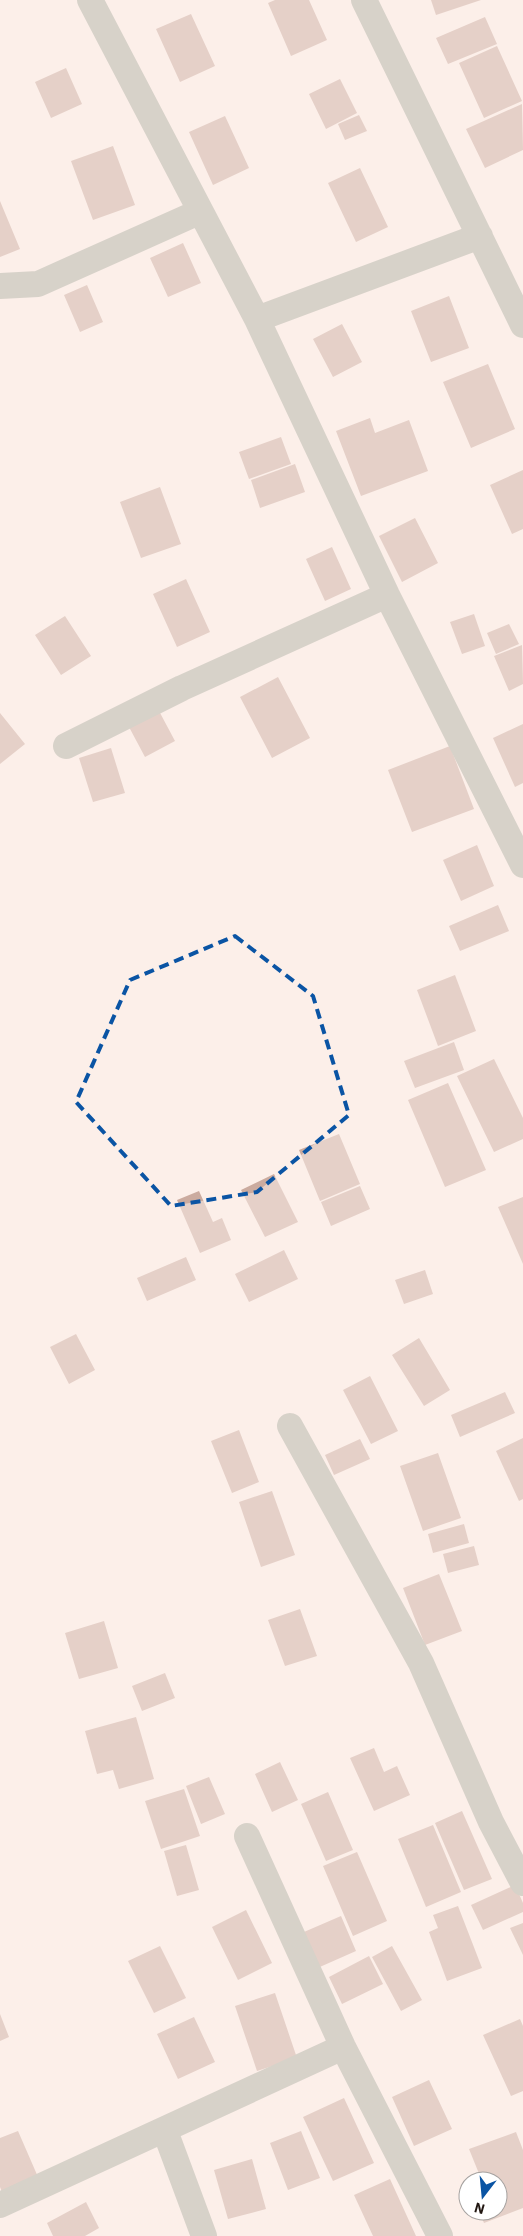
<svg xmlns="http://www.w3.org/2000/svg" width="523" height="2236" font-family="'IBM Plex Sans',sans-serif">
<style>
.building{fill:#cbab9f}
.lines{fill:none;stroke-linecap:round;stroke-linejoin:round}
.minor{stroke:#acafa2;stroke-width:26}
.marked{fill:none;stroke:#0a54a4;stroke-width:4;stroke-dasharray:10 6;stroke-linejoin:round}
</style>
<rect width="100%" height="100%" fill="#fcefe9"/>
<!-- building -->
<path class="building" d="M275 0H309L327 40 291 56 268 3Z
M431 0H481L436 15Z
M191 14 215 66 180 82 156 29Z
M485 17 497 44 448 64 436 38Z
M497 46 522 101 484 118 459 63Z
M66 68 82 104 51 118 35 82Z
M340 79 357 113 326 129 309 94Z
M522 104 523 150 485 168 466 129Z
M359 115 367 131 345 140 338 124Z
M225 116 249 168 213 185 189 132Z
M113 146 135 205 93 220 71 161Z
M360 168 388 227 356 242 328 183Z
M0 201 20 249 0 257Z
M183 243 201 283 168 297 150 258Z
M87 285 103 322 80 332 64 295Z
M449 296 469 348 431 362 411 311Z
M342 324 362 362 333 377 313 339Z
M488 364 515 429 471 448 443 382Z
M370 418 375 433 409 420 428 471 361 496 336 431Z
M281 437 291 464 249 479 239 452Z
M295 464 305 492 260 508 251 480Z
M523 470V529L512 534 490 485Z
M160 487 181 544 141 558 120 502Z
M415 518 438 563 402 582 379 536Z
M332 547 351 589 325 601 306 559Z
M186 579 210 632 177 647 153 594Z
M474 614 485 646 462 654 450 622Z
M65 616 91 656 61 675 35 635Z
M509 624 519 644 496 654 487 633Z
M522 645 523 684 509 691 494 656Z
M278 677 310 738 272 758 240 697Z
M159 711 175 741 145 757 129 727Z
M0 713 25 744 0 764Z
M523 724V783L515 787 493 738Z
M450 746 474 809 412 832 388 770Z
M111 748 125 793 93 802 79 758Z
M477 845 494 886 461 901 443 860Z
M498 905 509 931 460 951 449 926Z
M455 975 476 1031 438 1046 417 990Z
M454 1042 464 1070 415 1088 404 1061Z
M494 1059 523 1118V1139L494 1152 457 1076Z
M448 1083 486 1170 445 1187 408 1100Z
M339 1134 360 1184 320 1201 299 1150Z
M274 1174 298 1222 265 1237 241 1190Z
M360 1186 370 1209 331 1226 321 1202Z
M199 1191 213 1222 222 1218 231 1240 200 1253 177 1200Z
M523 1197V1264L498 1207Z
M284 1250 298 1279 249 1302 235 1274Z
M186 1257 196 1280 147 1301 137 1278Z
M425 1270 433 1294 404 1304 395 1280Z
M76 1334 95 1370 69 1384 50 1347Z
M419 1338 450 1390 424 1406 392 1355Z
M370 1376 398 1431 371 1444 343 1390Z
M505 1392 515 1413 460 1437 451 1415Z
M239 1430 259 1482 232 1493 211 1441Z
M523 1438V1499L519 1501 496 1451Z
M360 1439 370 1459 334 1475 325 1455Z
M438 1453 461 1518 423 1531 400 1466Z
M272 1491 295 1555 261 1567 239 1502Z
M464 1524 469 1543 433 1553 428 1534Z
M474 1546 479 1565 448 1573 443 1554Z
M439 1574 462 1631 425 1645 403 1588Z
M300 1609 317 1656 285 1666 268 1620Z
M104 1621 118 1668 79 1679 65 1633Z
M165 1673 175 1698 142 1711 132 1686Z
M136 1717 154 1779 119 1789 113 1770 97 1774 85 1731Z
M374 1748 384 1772 397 1766 410 1795 374 1811 350 1758Z
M280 1762 298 1800 272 1812 255 1774Z
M209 1777 225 1814 201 1824 186 1786Z
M184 1789 200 1836 161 1849 145 1801Z
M328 1792 353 1850 326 1861 301 1804Z
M462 1811 492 1879 464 1890 435 1823Z
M433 1825 461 1892 426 1907 398 1839Z
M186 1845 199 1890 177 1896 164 1851Z
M357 1852 387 1921 353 1936 323 1866Z
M515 1885 523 1903V1912L483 1930 471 1905Z
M458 1906 482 1968 447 1981 429 1932 438 1928 433 1915Z
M246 1910 272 1963 238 1980 212 1927Z
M341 1916 356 1951 313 1970 297 1935Z
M523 1923V1955L510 1928Z
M160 1946 186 1998 154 2013 128 1961Z
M392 1946 422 2000 401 2011 372 1957Z
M369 1956 383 1984 342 2004 329 1977Z
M275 1993 297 2058 257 2071 235 2006Z
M0 2014 9 2037 0 2041Z
M194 2017 215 2062 178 2079 157 2034Z
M520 2019 523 2026V2091L511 2096 483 2035Z
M429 2080 452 2129 414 2146 392 2097Z
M344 2098 374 2163 333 2181 303 2117Z
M18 2131 38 2177 2 2192 0 2187V2138Z
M301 2131 320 2178 288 2190 270 2143Z
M516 2132 523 2150V2208L484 2223 479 2211H498V2181H482L469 2149Z
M252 2159 266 2209 228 2219 214 2170Z
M390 2179 416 2236H373L354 2195Z
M86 2202 99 2228 85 2236H53L47 2223Z"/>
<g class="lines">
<!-- minor -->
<path class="minor" d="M90 0 257 319 387 595 523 865
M364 0 523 325
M0 286 38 284 199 212
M257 319 480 236
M66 746 182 688 387 595
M290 1426 421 1663 491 1822 523 1883
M247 1836 343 2047 440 2236
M165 2131 204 2236
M0 2205 343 2047"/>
</g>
<!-- marked area -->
<path d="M0 0H523V2236H0ZM235 936 313 996 349 1115 257 1192 171 1206 76 1102 130 980Z" fill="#fcefe9" fill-opacity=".55" fill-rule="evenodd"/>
<path class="marked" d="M235 936 313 996 349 1115 257 1192 171 1206 76 1102 130 980Z"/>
<!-- north arrow -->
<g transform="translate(483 2196) rotate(196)"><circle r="24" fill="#ffffff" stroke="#a6a2a0"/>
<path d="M0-4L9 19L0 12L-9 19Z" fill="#0a54a4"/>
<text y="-8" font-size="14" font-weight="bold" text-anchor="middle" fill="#211611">N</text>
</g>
</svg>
